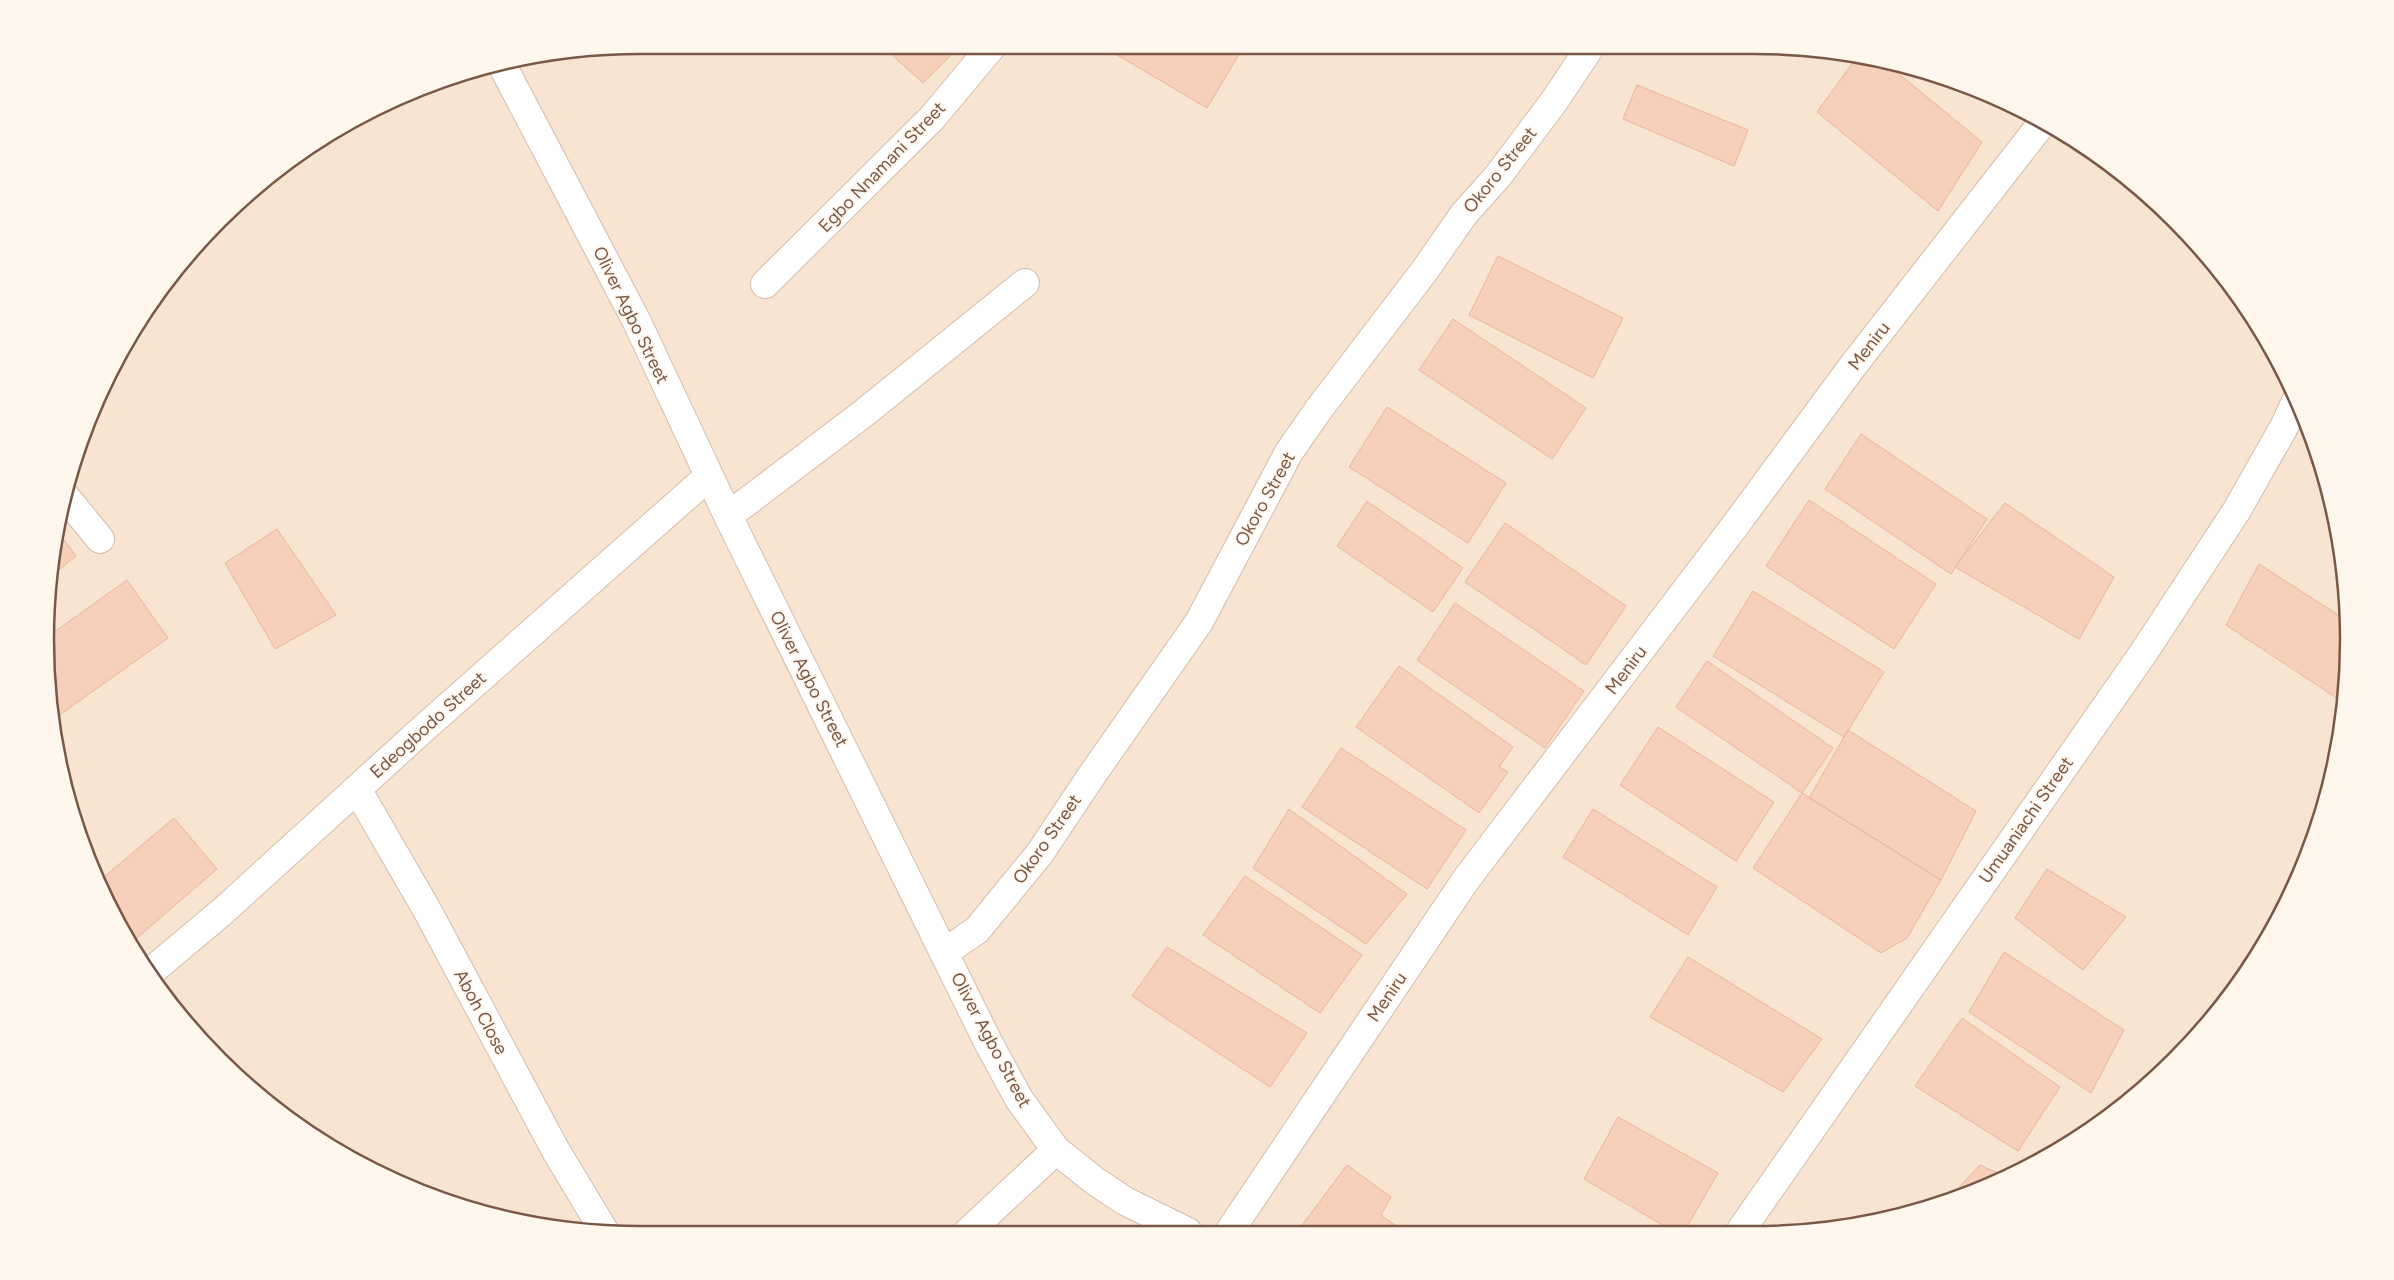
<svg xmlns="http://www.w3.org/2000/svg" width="2394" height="1280" font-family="Figtree,sans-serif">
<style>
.residential{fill:#f7e5d2}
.building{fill:#f6d0ba;stroke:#eab598}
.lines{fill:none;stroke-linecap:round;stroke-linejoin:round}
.street-casing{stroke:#d4bcac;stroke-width:30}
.street{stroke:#fff;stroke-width:28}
.labels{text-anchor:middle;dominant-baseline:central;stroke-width:4;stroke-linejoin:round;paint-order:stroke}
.street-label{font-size:18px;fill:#7a5847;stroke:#fff7ed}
.rim{fill:none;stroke:#7a5847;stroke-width:2.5}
</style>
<rect width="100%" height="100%" fill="#fef3e5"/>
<!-- residential -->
<path class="residential" d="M640 45 1793 46 1908 65 2017 106 2116 168 2202 248 2269 343 2318 449 2344 563 2348 679 2329 794 2288 903 2201 1033 2085 1135 1981 1190 1832 1230 601 1234 486 1215 377 1174 278 1112 219 1061 145 971 106 903 65 794 50 717 46 601 65 486 90 412 145 310 193 247 278 168 343 125 448 77 524 56Z"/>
<!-- building -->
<path class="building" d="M881 45H961L923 83Z
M1102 46H1244L1207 108Z
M1857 57 1883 61 1982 142 1938 211 1817 112Z
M1637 85 1748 130 1734 166 1623 119Z
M1498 256 1623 318 1593 378 1469 315Z
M1453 319 1586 408 1552 459 1419 370Z
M1387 407 1506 483 1468 543 1349 467Z
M1861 434 1987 519 1951 574 1825 489Z
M1809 500 1936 584 1894 649 1766 566Z
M1367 501 1463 568 1433 612 1337 546Z
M2005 503 2114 577 2079 639 1955 567Z
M1505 523 1626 606 1586 665 1465 582Z
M277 529 336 615 275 649 225 563Z
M58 532 76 556 50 577Z
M2259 564 2346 620 2348 679 2344 703 2226 625Z
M127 580 168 638 51 721 47 637Z
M1753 591 1884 672 1844 737 1713 656Z
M1455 603 1584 691 1545 748 1417 660Z
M1707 661 1833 748 1802 793 1676 707Z
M1399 666 1513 747 1499 767 1508 772 1479 813 1356 727Z
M1658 727 1774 802 1736 861 1620 785Z
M1848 730 1976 811 1941 880 1809 798Z
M1341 748 1466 830 1427 889 1302 807Z
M1802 793 1941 880 1907 938 1881 953 1753 868Z
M1289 809 1407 894 1366 944 1253 868Z
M1593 809 1717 887 1688 935 1563 857Z
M174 818 217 869 130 944 106 903 98 882Z
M2047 869 2126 917 2083 970 2015 918Z
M1245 876 1362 955 1320 1013 1203 935Z
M1167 947 1307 1033 1270 1087 1132 996Z
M2004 952 2124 1030 2091 1093 1969 1012Z
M1688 957 1822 1039 1783 1092 1650 1017Z
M1962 1018 2060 1087 2018 1151 1915 1086Z
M1618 1117 1718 1173 1685 1230H1671L1584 1179Z
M1347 1165 1391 1197 1381 1215 1403 1231 1306 1232 1300 1228Z
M1980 1165 2006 1177 1981 1190 1949 1198Z"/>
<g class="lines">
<defs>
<path id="street" d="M501 63 636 320 728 516 988 1042 1019 1099 1056 1150 1095 1181 1125 1201 1188 1232
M765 284 932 118 993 45
M64 495 100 539
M728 516 864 413 1025 283
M357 789 427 910 556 1151 606 1234
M945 952 977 930 1040 853 1092 775 1199 622 1289 452 1319 409 1425 270 1464 214 1498 176 1555 100 1591 46
M148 974 223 911 424 728 709 476
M1741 1230 2144 652 2237 510 2284 427 2296 401
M1229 1232 1465 881 1737 523 1852 367 2043 122
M967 1233 1056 1150"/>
</defs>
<!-- street casing -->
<use href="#street" class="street-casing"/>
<!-- street -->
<use href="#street" class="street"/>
</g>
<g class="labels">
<!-- street labels -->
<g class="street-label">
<text transform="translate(882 167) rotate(-46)">Egbo Nnamani Street</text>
<text transform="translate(1500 170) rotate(-51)">Okoro Street</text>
<text transform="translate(631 315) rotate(64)">Oliver Agbo Street</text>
<text transform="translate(1869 346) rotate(-52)">Meniru</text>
<text transform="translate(1265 499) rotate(-61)">Okoro Street</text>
<text transform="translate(1626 670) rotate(-53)">Meniru</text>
<text transform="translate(809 679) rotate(63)">Oliver Agbo Street</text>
<text transform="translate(428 725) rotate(-42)">Edeogbodo Street</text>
<text transform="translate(2026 820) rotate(-55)">Umuaniachi Street</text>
<text transform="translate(1047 839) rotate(-55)">Okoro Street</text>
<text transform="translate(1387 997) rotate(-56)">Meniru</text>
<text transform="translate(481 1012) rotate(62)">Aboh Close</text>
<text transform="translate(991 1040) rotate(62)">Oliver Agbo Street</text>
</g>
</g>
<!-- crop -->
<path d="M0 0H2394V1280H0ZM640 54H1754A586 586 0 0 1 2340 640V640A586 586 0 0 1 1754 1226H640A586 586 0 0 1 54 640V640A586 586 0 0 1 640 54Z" fill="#fff7ed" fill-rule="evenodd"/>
<path class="rim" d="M640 54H1754A586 586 0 0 1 2340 640V640A586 586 0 0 1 1754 1226H640A586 586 0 0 1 54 640V640A586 586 0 0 1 640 54Z"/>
</svg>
